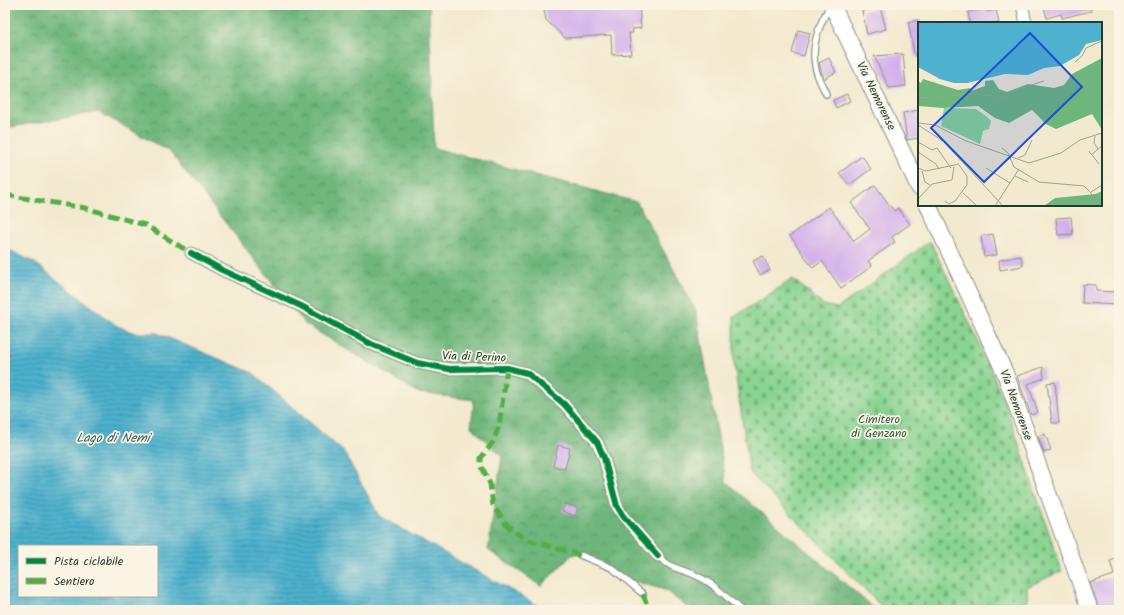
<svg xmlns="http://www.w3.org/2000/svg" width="1124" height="615" font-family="Kalam,sans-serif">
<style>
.forest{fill:url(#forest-crowns);stroke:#467a58}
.cemetery{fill:url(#cemetery-stones);stroke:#548862}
.water{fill:url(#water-rules);stroke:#367780;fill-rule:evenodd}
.building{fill:#d2afeb}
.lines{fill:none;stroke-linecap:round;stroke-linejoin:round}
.lane-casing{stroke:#899382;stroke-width:8}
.street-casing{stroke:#899382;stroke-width:13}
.secondary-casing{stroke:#899382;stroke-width:18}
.lane{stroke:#fff;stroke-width:5.5}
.street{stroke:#fff;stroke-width:11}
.secondary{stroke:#fff;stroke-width:16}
.quiet{stroke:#52ad45;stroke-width:5;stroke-dasharray:10 5;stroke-linecap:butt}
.cycleway-casing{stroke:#fcf5e5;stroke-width:8}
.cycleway{stroke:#00873e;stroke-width:6}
.labels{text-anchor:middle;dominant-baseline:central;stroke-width:3.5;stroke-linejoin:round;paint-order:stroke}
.street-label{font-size:12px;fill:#1f3d34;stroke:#fcf5e5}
.park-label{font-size:12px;fill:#345b47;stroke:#fcf5e5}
.water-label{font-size:13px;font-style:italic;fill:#2d6062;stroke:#fcf5e5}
.inset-road{fill:none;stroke:#9ea491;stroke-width:1}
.view{fill:#1d4ed8;fill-opacity:0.15;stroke:#1d4ed8;stroke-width:2}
.inset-edge{fill:none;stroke:#1f3d34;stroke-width:2}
</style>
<defs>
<pattern id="forest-crowns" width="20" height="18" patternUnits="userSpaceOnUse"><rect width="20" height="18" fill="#6eb67b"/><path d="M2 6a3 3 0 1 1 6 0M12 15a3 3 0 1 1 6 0" fill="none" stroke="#5a9566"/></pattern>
<pattern id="cemetery-stones" width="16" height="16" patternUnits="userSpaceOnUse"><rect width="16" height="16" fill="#89d491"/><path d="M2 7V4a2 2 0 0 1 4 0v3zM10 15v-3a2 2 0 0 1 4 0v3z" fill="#6fad77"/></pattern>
<pattern id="water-rules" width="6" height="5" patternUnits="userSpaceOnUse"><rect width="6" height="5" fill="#4eb1cd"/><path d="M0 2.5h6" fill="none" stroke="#4091a7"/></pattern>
</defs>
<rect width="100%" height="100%" fill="#fcf5e5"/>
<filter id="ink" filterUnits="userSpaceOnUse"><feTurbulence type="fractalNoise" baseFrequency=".025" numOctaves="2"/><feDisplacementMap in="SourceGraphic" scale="8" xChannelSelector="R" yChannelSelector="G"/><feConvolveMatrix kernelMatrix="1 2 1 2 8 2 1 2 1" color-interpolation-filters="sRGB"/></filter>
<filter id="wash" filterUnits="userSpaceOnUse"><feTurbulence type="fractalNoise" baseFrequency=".012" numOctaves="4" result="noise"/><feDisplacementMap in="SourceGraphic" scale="16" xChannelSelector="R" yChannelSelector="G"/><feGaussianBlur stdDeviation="0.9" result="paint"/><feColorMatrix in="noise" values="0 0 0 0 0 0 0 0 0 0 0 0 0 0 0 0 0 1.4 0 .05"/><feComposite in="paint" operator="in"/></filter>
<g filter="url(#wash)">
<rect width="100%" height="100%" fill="#f3e9cf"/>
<!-- forest -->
<path class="forest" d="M5 5H429L434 148 637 202 696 311 726 482 876 610H685L687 607 665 590 623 578 586 552 572 555 541 586 488 550 502 456 471 427 474 400 419 393 305 324 170 152 99 112 5 128Z"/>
<!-- cemetery -->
<path class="cemetery" d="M930 241 981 347 1006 406 1062 571 1027 587V602L1022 610H885L750 473 734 364V317L793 279 823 305 838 308Z"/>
<!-- water -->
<path class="water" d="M5 248 35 263 117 326 136 333H157L253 373 344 452 379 516 546 610H5ZM19 546H157V596H19Z"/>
<g id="blocks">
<!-- building -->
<path class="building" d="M543 5H639L641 28 632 29 633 33H629L631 54 612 55 611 35 565 38 546 20Z
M1043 5H1089L1091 11 1062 18 1061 14 1047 18Z
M880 7 886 29 867 34 862 11Z
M986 9 987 12 996 10 999 23H970L968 12Z
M919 20V57H915L908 22Z
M798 30 810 33 804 56 792 53Z
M903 54 906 86 889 88 874 56Z
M829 58 836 72 824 79 819 63Z
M847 94 850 101 836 108 833 100Z
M919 110V138L907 140 903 113Z
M862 156 871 169 849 185 839 173Z
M875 185 894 211 898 208 910 224 892 237 895 242 868 261 872 266 841 288 822 261 813 268 790 236 829 207 854 241 870 229 851 203Z
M1071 217 1073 234 1058 235 1056 218Z
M993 234 997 255 984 257 981 236Z
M763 256 770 270 760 275 753 261Z
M1021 256 1023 266 1000 270 999 260Z
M1083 284 1096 285V291L1116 292 1115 305 1082 303Z
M1043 367 1044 378 1028 384 1038 412 1031 415 1017 376Z
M1055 382 1059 423H1052L1047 383Z
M1045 434 1051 450 1044 453 1038 436Z
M558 445 570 448 565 469 553 466Z
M565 503 578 508 575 516 562 511Z
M1119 558V610H1099L1090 583 1114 575 1110 561Z"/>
</g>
</g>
<g filter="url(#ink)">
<use href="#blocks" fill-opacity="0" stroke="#899382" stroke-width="1"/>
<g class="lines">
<defs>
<path id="lane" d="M826 94C822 85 816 75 815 65 811 45 820 23 830 6
M580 555 612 568 643 594
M658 556C673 571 682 568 699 577 715 584 728 599 741 610"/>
<path id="street" d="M1022 5 1026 23
M191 253 222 270 301 306 371 344 417 363 449 369 507 368 527 373 564 404 597 442 604 458 617 506 623 516 658 556"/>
<path id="secondary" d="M832 5 919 187
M928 205 1005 373 1090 610"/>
</defs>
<!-- lane casing -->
<use href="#lane" class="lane-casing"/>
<!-- street casing -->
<use href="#street" class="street-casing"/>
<!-- secondary casing -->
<use href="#secondary" class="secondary-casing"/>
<!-- lane -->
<use href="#lane" class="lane"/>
<!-- street -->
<use href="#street" class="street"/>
<!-- secondary -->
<use href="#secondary" class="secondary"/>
<!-- quiet -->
<path class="quiet" d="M5 195 85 208 145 225 191 253
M507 368 499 426 493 442 481 458V465L490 484 493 505 505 523 516 533 531 541 580 555
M643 594 649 610"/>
<defs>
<path id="cycleway" d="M191 253 222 270 301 306 371 344 417 363 449 369 507 368 527 373 564 404 597 442 604 458 617 506 623 516 658 556"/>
</defs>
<!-- cycleway casing -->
<use href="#cycleway" class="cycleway-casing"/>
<!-- cycleway -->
<use href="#cycleway" class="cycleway"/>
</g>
</g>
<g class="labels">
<!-- street labels -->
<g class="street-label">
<text transform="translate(876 96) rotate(64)">Via Nemorense</text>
<text transform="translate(474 357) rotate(2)">Via di Perino</text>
<text transform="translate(1016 405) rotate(70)">Via Nemorense</text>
</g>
<!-- park labels -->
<g class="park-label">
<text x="879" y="419">Cimitero<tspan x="879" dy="14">di Genzano</tspan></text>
</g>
<!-- water labels -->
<g class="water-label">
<text x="113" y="438">Lago di Nemi</text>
</g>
</g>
<!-- overview -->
<g transform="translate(918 22)">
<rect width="184" height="184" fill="#f3e9cf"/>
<path d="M184 36V108L174 92 138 107 128 102 114 88 91 101 77 96 60 84 25 86 0 84V59L3 61 5 57 40 68 52 66 53 69 67 64V59L75 58 81 67 89 70 110 62 136 66 146 63 154 52ZM184 169V184H126L137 176 178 172Z" fill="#6eb67b"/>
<path d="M26 86 58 87 69 95 73 99 71 107 65 109 62 122 23 104Z" fill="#89d491"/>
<path d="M0 0H184V18L168 22 161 33 142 44 126 46 110 53 87 52 49 61H36L22 57 0 45Z" fill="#4eb1cd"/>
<path class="inset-road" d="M157 40 164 34 168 26 184 19M0 76 58 72 86 76 97 68 126 59M0 101 17 103 48 119 111 141 143 131 162 118 184 111M0 103 25 119 85 184M177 114 176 121 180 127M0 120 14 128 19 126 33 146M84 126 90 131 96 145 121 160 166 164 173 171 177 184M171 129 181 142M0 130 18 142 21 147M174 132 184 124M100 136 107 133 114 118M0 146 8 149 41 142M68 146 92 161M4 149 7 160 12 163M97 154 110 160M173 170 184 163M45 171 59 184M0 177 14 162 34 158 36 145M27 179 31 182 37 179 49 163V154L41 143M77 184 101 147"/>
<path class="view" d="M112 11 164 65 66 160 13 106Z"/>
<rect width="184" height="184" class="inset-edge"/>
</g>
<!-- margin -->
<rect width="1124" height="615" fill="none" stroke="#fcf5e5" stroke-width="20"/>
<!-- legend -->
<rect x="18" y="545" width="140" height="52" fill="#fcf5e5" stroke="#a4ab9e"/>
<rect x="26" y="558" width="20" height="6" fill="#00873e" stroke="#a4ab9e"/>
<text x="54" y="565" font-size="12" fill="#1f3d34">Pista ciclabile</text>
<rect x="26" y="578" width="20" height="6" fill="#52ad45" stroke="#a4ab9e"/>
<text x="54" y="585" font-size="12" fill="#1f3d34">Sentiero</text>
</svg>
